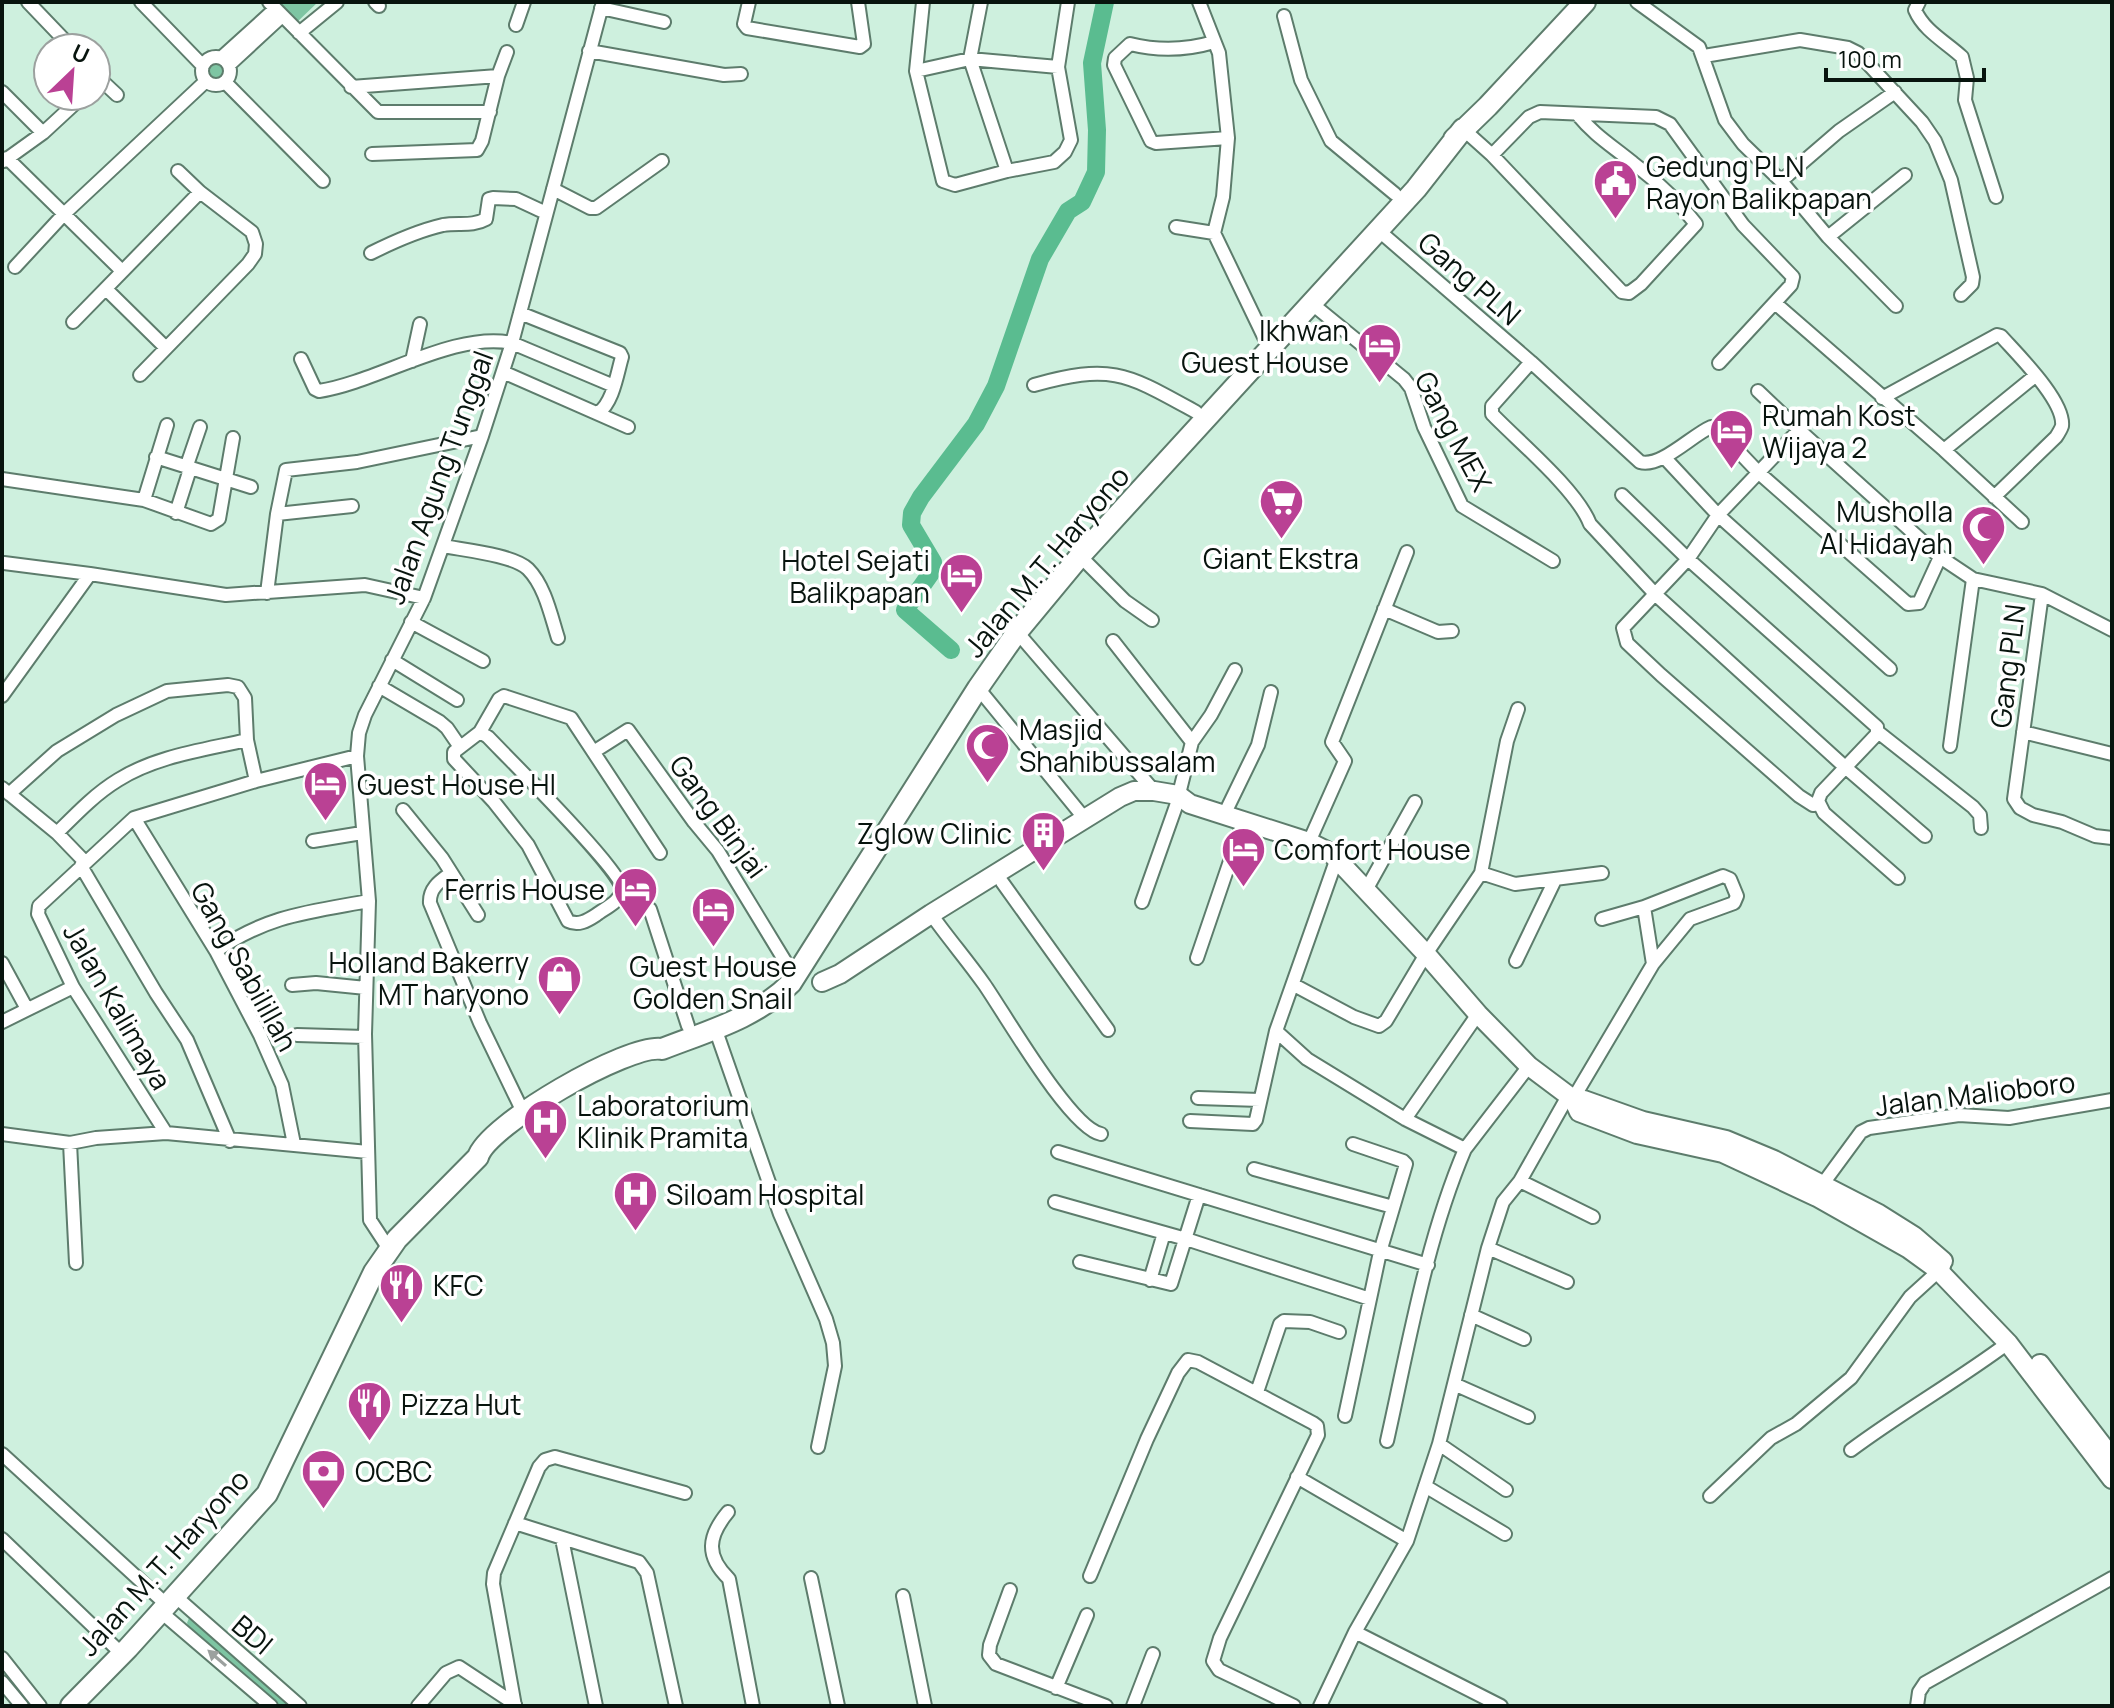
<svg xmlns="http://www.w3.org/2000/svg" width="2114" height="1708" font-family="Manrope,sans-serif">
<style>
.green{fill:#7ec5a3}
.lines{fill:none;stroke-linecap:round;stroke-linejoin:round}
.river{stroke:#5abc90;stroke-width:18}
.street-casing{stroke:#5d7c6c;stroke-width:16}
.secondary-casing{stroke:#5d7c6c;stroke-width:22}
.primary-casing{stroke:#5d7c6c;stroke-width:24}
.street{stroke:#fff;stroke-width:12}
.secondary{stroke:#fff;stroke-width:18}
.primary{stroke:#fff;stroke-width:20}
.oneway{fill:#9ca19f}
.labels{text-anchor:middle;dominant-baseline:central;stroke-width:7;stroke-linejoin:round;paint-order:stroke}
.poi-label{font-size:28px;fill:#08140e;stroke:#fff;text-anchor:start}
.street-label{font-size:28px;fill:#08140e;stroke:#fff}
</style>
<rect width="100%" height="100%" fill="#cef0de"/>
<!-- green -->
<path class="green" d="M269 2H318L294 25Z
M204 72a12 12 0 1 1 24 0a12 12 0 1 1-24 0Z
M189 1618H192L295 1706H280L189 1627 187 1623Z"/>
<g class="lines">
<!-- river -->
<path class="river" d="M951 650 905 610 931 573 933 562 911 525 912 513 921 497 976 424 996 386 1040 259 1068 211 1082 202 1096 172 1097 130 1092 63 1105 2"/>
<defs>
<path id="street" d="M28 2 72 48
M141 2 203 66
M269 2 378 112H490
M375 2 379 6
M749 2 744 24 747 28 860 47 864 44 858 2
M923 2 916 71 943 181 955 185 1007 171 1054 162 1065 152 1071 140 1058 67 1068 2
M981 2 970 59 1007 171
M1199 2 1219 53 1228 138 1223 197 1214 233 1264 337
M1637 2 1699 47 1725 120 1743 144 1781 181 1828 237 1905 175
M1919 2 1915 10C1924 31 1946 42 1962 57L1967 78 1965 100 1996 197
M601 8 664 22
M1284 16 1301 80 1331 141 1395 194
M516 25 524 2
M299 33 337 2
M1214 42C1187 50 1158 51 1130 44L1115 58 1114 65 1151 141 1156 143 1228 138
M589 51 724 75 741 74
M1704 56 1800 40 1848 48 1858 53 1922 122 1935 141 1951 180 1973 277 1972 284 1961 295
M202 71a14 14 0 1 1 28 0a14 14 0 1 1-28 0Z
M221 58 275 9
M229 65 282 16
M916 71 970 59 1058 67
M101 80 117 95
M225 82 323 181
M351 87 498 76
M2 92 43 133
M1463 129 1492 155 1622 292 1629 293 1641 284 1696 224C1679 202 1655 180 1633 163 1611 145 1595 136 1577 114
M372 154 477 150 482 141 498 76 507 52
M1492 155 1529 117 1540 112 1656 117 1670 124 1743 225 1793 277 1791 285 1719 363
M7 158 122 271
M4 161 43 133 83 96
M1781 181 1839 131 1895 92
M553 189 590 208H596L662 161
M1176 227 1214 233
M1378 230 1531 362 1640 462C1661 468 1692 435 1711 427L1720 432 1759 473 1908 604 1919 603 1940 557
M1828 237 1896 306
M371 253C395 241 417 231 443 225 458 222 472 227 486 219L489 199 493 198 516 199 546 213
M15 267 64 214 206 81
M106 289 165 347
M1311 303 1404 379 1411 388 1424 427 1462 506 1553 561
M1775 303 1944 450 2022 522
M520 313 620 353 622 357C617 374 613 403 598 413
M73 322 200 192
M301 359 315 389 319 391C378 382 454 331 512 343L614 386
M412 361 420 324
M1531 362 1492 406V414C1518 441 1577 490 1590 524L1656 595 1845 767 1925 836
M503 372 628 427
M140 375 248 264 255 254 256 244 252 232 200 192 178 171
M1034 385C1113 363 1127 374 1196 412
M1758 391 1799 430
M1882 398 1997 335 2001 336C2017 354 2065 401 2062 426 2061 429 2058 434 2056 437L1994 497
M1944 450 2035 376
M156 457 251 487
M1664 457 1718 515 1890 669
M186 468 200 427
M2 479 144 500 211 524 219 519 233 438
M1622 495 1688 559 1877 727V734L1821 793 1818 801 1824 813 1898 878
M144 500 167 425
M176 513 190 469
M277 514 352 506
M443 546C463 550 514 555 528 569 545 586 551 616 558 638
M1080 556 1125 601 1152 620
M90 574 226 595 365 585 424 598
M267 593 277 514 286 470 357 462 482 436
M2042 594 2112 630
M1384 609 1438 632 1452 631
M411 622 483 661
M1017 632 1154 791
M1113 641 1192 742 1176 806 1142 902
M392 660 457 700
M379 686 440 722 447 728 460 747
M978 688 1085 819
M2 696 90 574 4 563
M480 732 488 737C506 756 625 874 622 890 620 902 605 908 596 915 587 921 578 926 568 921L528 845 494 802 454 759V752Z
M480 732 499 699 504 696 571 718 660 853
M1878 732 1973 807 1980 815 1981 828
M2023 732 2112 754
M1192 742 1211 715 1235 670
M1950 746 1973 579
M595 751 628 730 694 822 718 851 788 966
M2 788 57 833 85 862
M9 794 57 751 116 715 167 691 228 685 238 687 245 698 247 740 256 781
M1819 804 1813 805 1799 796 1661 675 1627 643 1623 628 1688 559 1718 515 1799 430 1940 557 1973 579 2042 594 2014 799 2020 808 2033 815 2062 822 2095 836 2112 838
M403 810 442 858 478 915
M1225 813 1258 745 1271 692
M134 818 216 951 260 1035 282 1085 294 1144
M57 833C76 814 95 794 118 780 156 756 204 750 247 740
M313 841 362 833
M1309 842 1345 761 1332 742 1407 552
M81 866 156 993 187 1040 230 1141
M451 873C440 881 429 888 430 903L480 1023 523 1112
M1481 873 1515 884 1602 873
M1002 882 1108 1030
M1366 890 1415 802
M1644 907 1653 964
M650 909 688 1026
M931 914C948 938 967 960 984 984 1005 1014 1070 1128 1101 1134
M216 951C268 915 309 912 369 901
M1197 958 1244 820
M1516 961 1555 880
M2 963 27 1009
M292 985 316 983 366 988
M1294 985 1354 1017 1379 1026 1386 1021 1426 954 1481 873 1507 741 1518 709
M2 1022 73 987
M715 1028 780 1214 826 1319 833 1343 835 1366 818 1447
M1276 1031 1307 1059 1405 1119 1465 1149 1529 1066
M297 1035 365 1037
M1198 1098 1260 1100
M1573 1099 1653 964 1690 919 1734 903 1737 896 1730 879 1723 876 1644 907 1602 919
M1405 1119 1478 1014
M1190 1121 1253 1124 1256 1120 1276 1031 1337 858
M166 1133 73 987 38 914 39 906 134 818 256 781 357 756
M2 1134 70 1143 96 1138 166 1133 368 1152
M70 1143 76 1263
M1058 1152 1428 1265
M1254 1169 1393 1207
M1520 1181 1593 1217
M1822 1185 1861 1132 1869 1128 1959 1115 2009 1118 2112 1100
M1055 1202 1186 1239 1370 1299
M1488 1248 1567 1282
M389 1249 370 1220 365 1034 369 901 357 756 359 733 365 715 424 598 482 436 512 343 603 2
M1080 1262 1171 1284 1199 1195
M1150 1280 1164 1233
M1471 1315 1524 1339
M1454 1384 1528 1417
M1257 1392 1280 1324 1284 1321 1310 1322 1339 1332
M1345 1416 1380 1252 1406 1164 1403 1161 1353 1144
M1387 1441C1409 1343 1426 1241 1465 1149
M1439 1444 1506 1490
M1851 1450C1902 1412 1957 1381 2008 1343
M2 1454 167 1605
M1297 1477 1407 1541
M1425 1486 1505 1534
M1710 1496 1771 1438 1796 1424 1851 1378 1910 1297 1944 1266
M728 1512C708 1536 705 1556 729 1579L753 1706
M515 1523 639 1562 647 1573 676 1706
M2 1539 122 1654
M562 1539 596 1706
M1090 1576 1147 1439 1178 1373 1188 1360 1198 1362 1313 1423 1317 1426 1318 1435 1220 1638 1213 1661 1219 1670 1294 1706
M811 1578 838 1706
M1010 1590 990 1645 989 1655 996 1664 1106 1706
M175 1596 300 1706
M903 1596 925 1706
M161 1612 271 1706
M1355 1632 1501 1706
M2 1658 40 1706
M2 1682 22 1706
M1056 1688 1087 1615
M418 1706 446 1673 459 1667 515 1704
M515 1706 493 1584 494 1573 539 1467 545 1460 555 1457 685 1493
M1133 1706 1153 1654
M1320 1706 1355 1632 1407 1541 1439 1444 1488 1248 1503 1202 1520 1181 1568 1096
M1917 1706 1919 1692 1925 1683 2112 1578"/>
<path id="secondary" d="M822 982 840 974 931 914 1120 797 1134 791H1154L1178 795 1190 804 1309 842 1331 853 1426 954 1478 1014 1529 1066 1573 1099 1579 1112 1637 1134 1723 1153 1817 1197 1909 1249 1938 1270 2008 1343 2112 1479
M1573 1099 1584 1100 1643 1121 1726 1140 1774 1160 1879 1214 1914 1236 1943 1261
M2040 1364 2112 1458"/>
<path id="primary" d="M1454 139 1488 106 1585 2
M71 1706 128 1648 267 1494 374 1272 397 1239 478 1157C487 1125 629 1043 662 1049 708 1031 756 1018 791 983L978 688 1017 632 1080 556 1416 189 1463 129"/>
</defs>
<!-- street casing -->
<use href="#street" class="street-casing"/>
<!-- secondary casing -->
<use href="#secondary" class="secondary-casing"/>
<!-- primary casing -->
<use href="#primary" class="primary-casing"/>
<!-- street -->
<use href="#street" class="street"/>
<!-- secondary -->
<use href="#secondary" class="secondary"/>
<!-- primary -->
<use href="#primary" class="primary"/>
</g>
<!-- one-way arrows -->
<defs><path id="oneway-solid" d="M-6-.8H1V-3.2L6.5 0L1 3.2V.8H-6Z" transform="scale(2)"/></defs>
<use class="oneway" href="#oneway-solid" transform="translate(217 1658) rotate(-139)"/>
<!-- icons -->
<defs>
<symbol id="civic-pin" viewBox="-11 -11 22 30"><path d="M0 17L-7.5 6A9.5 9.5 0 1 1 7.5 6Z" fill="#ba4194" stroke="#fff"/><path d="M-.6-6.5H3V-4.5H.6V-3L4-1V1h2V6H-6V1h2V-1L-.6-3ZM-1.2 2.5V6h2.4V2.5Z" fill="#fff"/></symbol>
<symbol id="hotel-pin" viewBox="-11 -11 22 30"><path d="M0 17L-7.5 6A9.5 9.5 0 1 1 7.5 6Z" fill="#ba4194" stroke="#fff"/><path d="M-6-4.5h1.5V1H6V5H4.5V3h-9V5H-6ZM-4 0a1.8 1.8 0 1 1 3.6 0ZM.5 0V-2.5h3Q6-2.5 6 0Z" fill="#fff"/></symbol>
<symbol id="supermarket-pin" viewBox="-11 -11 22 30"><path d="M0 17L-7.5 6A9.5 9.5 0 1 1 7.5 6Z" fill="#ba4194" stroke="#fff"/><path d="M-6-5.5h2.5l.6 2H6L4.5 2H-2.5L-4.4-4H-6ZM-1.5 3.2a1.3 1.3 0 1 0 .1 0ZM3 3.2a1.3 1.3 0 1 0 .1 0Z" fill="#fff"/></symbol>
<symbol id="mosque-pin" viewBox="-11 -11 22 30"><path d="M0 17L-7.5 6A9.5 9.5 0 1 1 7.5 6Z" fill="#ba4194" stroke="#fff"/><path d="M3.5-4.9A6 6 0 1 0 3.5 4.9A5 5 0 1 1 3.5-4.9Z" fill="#fff"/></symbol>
<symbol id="building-pin" viewBox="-11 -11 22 30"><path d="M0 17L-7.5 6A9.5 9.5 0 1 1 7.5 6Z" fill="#ba4194" stroke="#fff"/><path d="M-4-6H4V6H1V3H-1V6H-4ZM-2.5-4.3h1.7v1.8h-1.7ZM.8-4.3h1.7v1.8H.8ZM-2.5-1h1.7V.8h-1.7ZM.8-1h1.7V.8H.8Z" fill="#fff"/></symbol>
<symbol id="shop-pin" viewBox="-11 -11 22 30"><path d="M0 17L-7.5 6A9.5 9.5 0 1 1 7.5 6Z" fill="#ba4194" stroke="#fff"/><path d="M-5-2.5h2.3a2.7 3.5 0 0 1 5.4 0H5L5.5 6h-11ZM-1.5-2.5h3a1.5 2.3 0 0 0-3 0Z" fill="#fff"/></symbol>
<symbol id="hospital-pin" viewBox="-11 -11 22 30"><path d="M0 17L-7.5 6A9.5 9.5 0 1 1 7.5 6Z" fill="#ba4194" stroke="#fff"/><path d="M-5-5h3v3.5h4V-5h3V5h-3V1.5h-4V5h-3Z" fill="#fff"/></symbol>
<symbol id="restaurant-pin" viewBox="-11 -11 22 30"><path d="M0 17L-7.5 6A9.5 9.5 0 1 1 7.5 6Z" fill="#ba4194" stroke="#fff"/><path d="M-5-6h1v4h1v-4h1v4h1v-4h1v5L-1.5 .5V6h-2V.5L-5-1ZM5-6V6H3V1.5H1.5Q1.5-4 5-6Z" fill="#fff"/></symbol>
<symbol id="bank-pin" viewBox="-11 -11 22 30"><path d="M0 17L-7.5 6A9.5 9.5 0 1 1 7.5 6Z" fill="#ba4194" stroke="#fff"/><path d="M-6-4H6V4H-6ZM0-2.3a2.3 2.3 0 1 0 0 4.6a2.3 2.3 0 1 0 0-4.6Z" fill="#fff"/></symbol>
</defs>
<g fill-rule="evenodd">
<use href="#civic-pin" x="1590" y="156" width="51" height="69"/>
<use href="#hotel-pin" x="1354" y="320" width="51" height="69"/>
<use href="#hotel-pin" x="1706" y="406" width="51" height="69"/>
<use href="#supermarket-pin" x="1256" y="476" width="51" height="69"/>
<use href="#mosque-pin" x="1958" y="502" width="51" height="69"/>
<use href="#hotel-pin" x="936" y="550" width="51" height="69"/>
<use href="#mosque-pin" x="962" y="720" width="51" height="69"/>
<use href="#hotel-pin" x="300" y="758" width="51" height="69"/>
<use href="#building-pin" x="1018" y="808" width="51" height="69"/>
<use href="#hotel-pin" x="1218" y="824" width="51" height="69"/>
<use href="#hotel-pin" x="610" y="864" width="51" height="69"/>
<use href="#hotel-pin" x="688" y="884" width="51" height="69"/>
<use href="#shop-pin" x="534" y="952" width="51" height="69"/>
<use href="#hospital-pin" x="520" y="1096" width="51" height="69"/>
<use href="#hospital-pin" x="610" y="1168" width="51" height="69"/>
<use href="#restaurant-pin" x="376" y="1260" width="51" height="69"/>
<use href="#restaurant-pin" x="344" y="1378" width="51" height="69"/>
<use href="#bank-pin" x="298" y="1446" width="51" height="69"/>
</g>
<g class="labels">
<!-- poi labels -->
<g class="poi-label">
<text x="1646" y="166">Gedung PLN<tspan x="1646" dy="32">Rayon Balikpapan</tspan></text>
<text x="1349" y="330" text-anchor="end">Ikhwan<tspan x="1349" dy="32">Guest House</tspan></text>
<text x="1762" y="415">Rumah Kost<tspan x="1762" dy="32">Wijaya 2</tspan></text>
<text x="1953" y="511" text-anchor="end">Musholla<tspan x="1953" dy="32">Al Hidayah</tspan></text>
<text x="1281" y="558" text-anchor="middle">Giant Ekstra</text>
<text x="930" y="560" text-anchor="end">Hotel Sejati<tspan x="930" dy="32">Balikpapan</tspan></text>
<text x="1019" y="729">Masjid<tspan x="1019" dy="32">Shahibussalam</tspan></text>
<text x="357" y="784">Guest House HI</text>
<text x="1012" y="833" text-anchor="end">Zglow Clinic</text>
<text x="1274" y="849">Comfort House</text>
<text x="605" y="889" text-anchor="end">Ferris House</text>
<text x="529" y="962" text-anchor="end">Holland Bakerry<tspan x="529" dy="32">MT haryono</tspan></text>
<text x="713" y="966" text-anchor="middle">Guest House<tspan x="713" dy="32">Golden Snail</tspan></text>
<text x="577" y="1105">Laboratorium<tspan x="577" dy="32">Klinik Pramita</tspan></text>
<text x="666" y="1194">Siloam Hospital</text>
<text x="433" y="1285">KFC</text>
<text x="401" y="1404">Pizza Hut</text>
<text x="355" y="1471">OCBC</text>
</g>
<!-- street labels -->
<g class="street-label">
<text transform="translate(1470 278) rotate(41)">Gang PLN</text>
<text transform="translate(1454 431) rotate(62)">Gang MEX</text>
<text transform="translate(438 477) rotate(-70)">Jalan Agung Tunggal</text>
<text transform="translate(1046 561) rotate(-50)">Jalan M.T. Haryono</text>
<text transform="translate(2007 666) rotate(-83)">Gang PLN</text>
<text transform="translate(719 816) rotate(54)">Gang Binjai</text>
<text transform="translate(245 966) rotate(61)">Gang Sabilillah</text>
<text transform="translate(118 1006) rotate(60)">Jalan Kalimaya</text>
<text transform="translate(1975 1093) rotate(-7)">Jalan Malioboro</text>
<text transform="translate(163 1562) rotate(-48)">Jalan M.T. Haryono</text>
<text transform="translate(253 1634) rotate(40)">BDI</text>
</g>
</g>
<!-- border -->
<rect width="2114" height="1708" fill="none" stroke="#08140e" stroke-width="8"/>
<!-- north arrow -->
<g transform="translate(72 72) rotate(25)"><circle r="38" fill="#ffffff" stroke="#9ca19f" stroke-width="2"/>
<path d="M0-6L14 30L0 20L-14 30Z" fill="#ba4194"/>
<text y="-12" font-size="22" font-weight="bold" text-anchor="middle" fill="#08140e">U</text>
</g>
<!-- scale -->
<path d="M1826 68v12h158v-12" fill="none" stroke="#08140e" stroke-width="4"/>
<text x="1838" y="68" font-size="24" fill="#08140e" stroke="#ffffff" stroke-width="6" paint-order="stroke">100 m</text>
</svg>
